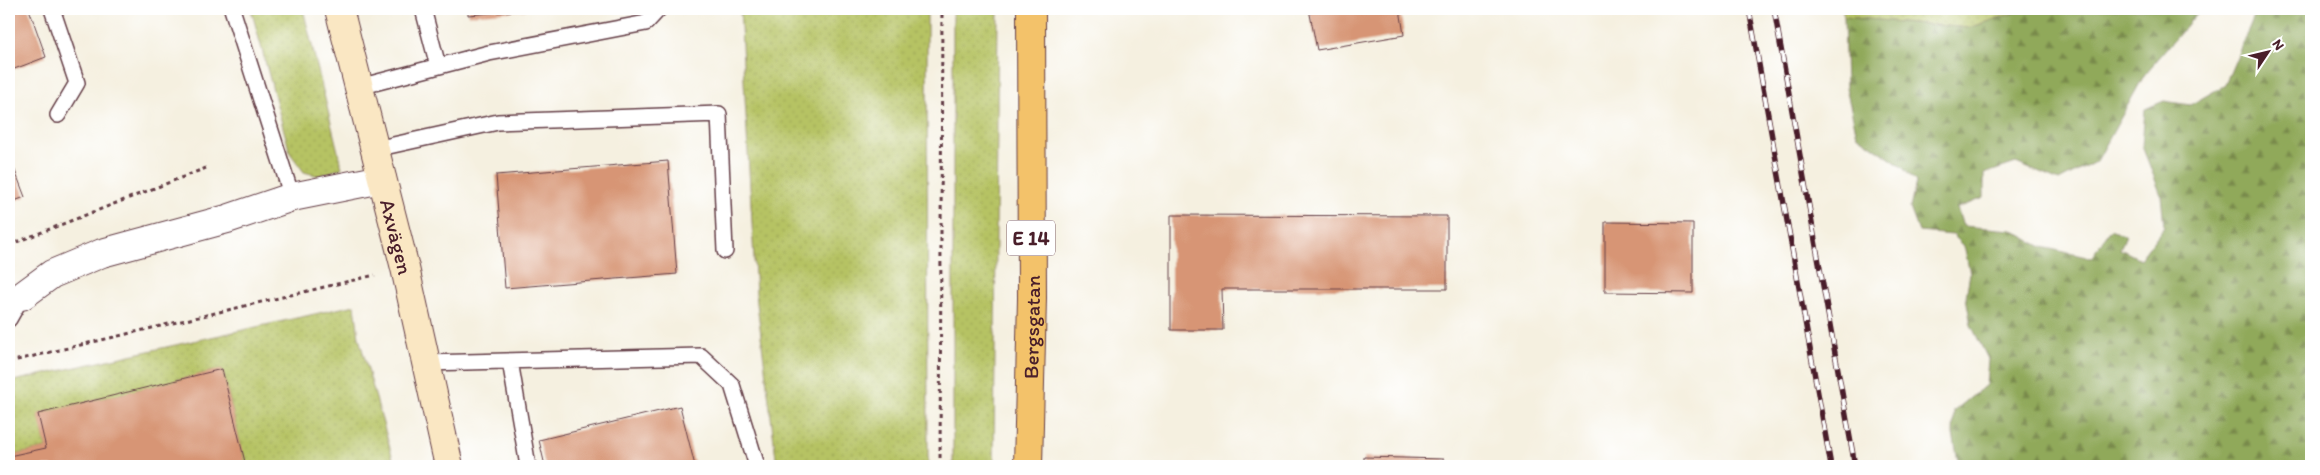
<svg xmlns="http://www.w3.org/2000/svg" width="2320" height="475" font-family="Itim,sans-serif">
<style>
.grass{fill:url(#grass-dots);stroke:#807148}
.forest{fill:url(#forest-firs);stroke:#6d6442}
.building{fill:#d79574}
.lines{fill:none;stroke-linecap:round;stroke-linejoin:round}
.lane-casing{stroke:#643e46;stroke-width:18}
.street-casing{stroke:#643e46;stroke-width:30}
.secondary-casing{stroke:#643e46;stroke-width:30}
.highway-casing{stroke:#643e46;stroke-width:30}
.path{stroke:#643e46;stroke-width:3;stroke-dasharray:4 4;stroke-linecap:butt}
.lane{stroke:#fff;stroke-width:15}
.street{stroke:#fff;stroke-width:28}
.secondary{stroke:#fae7c3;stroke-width:28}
.highway{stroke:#f3c26a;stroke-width:28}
.rail-casing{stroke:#4a1f2b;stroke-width:5.5}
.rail{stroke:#fff;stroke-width:4;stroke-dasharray:11;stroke-linecap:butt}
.labels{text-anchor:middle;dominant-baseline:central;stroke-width:4.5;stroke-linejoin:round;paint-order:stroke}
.shield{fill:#fff;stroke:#80626b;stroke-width:1}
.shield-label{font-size:20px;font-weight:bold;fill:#4a1f2b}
.street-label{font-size:21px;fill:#4a1f2b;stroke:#fff}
</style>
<defs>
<pattern id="grass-dots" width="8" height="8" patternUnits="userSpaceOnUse" patternTransform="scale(1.25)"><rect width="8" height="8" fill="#b6c364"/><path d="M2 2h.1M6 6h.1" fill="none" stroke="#9ea757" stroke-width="1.8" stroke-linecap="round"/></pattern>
<pattern id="forest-firs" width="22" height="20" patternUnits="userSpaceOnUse" patternTransform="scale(1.25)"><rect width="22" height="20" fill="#90a95a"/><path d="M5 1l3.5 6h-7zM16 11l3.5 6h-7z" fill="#78894b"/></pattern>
</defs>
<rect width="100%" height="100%" fill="#fff"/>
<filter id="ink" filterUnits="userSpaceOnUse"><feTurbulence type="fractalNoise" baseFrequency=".02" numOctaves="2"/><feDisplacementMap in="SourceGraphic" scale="10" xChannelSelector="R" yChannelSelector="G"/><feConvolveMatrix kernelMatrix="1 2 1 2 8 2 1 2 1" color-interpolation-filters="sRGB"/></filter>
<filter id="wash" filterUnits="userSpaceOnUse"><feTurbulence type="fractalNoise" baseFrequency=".0096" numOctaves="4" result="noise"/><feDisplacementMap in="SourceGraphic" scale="20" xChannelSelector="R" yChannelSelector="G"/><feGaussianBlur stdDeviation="1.12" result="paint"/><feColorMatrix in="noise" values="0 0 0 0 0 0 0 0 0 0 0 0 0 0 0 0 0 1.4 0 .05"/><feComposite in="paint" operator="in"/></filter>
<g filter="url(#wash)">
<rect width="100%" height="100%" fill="#f5f0e0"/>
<!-- grass -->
<path class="grass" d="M251 9H303L342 168 319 176 304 172 290 153Z
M740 9H927L928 466H777L756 295Z
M953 9H998L994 466H953Z
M1842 9H2026L1969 28 1844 17Z
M355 305 359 338 395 466H246L222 369 39 414 46 448 9 456V382Z"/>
<!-- forest -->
<path class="forest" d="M2026 9H2201L2145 74 2097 161 2059 181 2016 163 1984 174V198L1957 208 1963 226 2012 230 2042 247 2091 258 2110 229 2126 235 2120 249 2140 259 2164 227 2161 195 2142 146 2145 109 2164 101 2190 105 2225 85 2257 9H2311V466H1959L1953 434 1954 411 1986 385 1988 359 1971 325 1966 297 1970 273 1964 246 1953 235 1919 232 1910 208 1916 182 1902 167 1857 135 1846 88 1844 17 1969 28Z"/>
<g id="blocks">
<!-- building -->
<path class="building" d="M9 9H29L46 57 9 71Z
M468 9H526V10L468 15Z
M1309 9H1400L1404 35 1317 50Z
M9 155 25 197 9 203Z
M668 161 677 274 505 288 496 175Z
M1171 215 1447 216V289H1222L1223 330H1171Z
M1605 222 1693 223V293L1605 292Z
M222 369 246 466H9V456L46 448 38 414Z
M680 406 695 466H545L539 440Z
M1364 457 1444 459 1442 466H1364Z"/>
</g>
</g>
<g filter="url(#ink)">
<use href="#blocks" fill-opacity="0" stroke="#643e46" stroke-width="1"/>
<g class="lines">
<defs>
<path id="lane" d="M52 9 77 83 58 115
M232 9 292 197
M423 9 438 66
M359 87 489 53 646 23 659 9
M375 149 498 122 719 114 725 251
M9 319 22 296
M510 361 528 466
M426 363 701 356 732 385 757 466"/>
<path id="street" d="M22 296 52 274 102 253 227 219 292 197 382 179"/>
<g id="secondary">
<path id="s1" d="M339 9 405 268 449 466"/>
</g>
<g id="highway">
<path id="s2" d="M1028 466 1032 298 1031 9"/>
</g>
</defs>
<!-- lane casing -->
<use href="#lane" class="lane-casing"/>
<!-- street casing -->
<use href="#street" class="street-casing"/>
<!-- secondary casing -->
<use href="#secondary" class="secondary-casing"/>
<!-- highway casing -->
<use href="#highway" class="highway-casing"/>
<!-- path -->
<path class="path" d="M9 245 206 168
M9 362 375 275
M940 466 942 9"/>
<!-- lane -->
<use href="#lane" class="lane"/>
<!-- street -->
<use href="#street" class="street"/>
<!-- secondary -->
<use href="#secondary" class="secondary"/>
<!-- highway -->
<use href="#highway" class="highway"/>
<defs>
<path id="rail" d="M1749 9 1831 466
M1774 9 1855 466"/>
</defs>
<!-- rail casing -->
<use href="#rail" class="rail-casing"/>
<!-- rail -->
<use href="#rail" class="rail"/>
</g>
</g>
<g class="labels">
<!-- shield labels -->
<rect class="shield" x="1007" y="220.5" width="48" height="35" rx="4"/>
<g class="shield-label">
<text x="1031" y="238">E 14</text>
</g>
<!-- street labels -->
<g class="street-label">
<text stroke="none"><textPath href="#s1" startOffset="235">Axvägen</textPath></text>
<text stroke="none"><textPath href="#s2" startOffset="139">Bergsgatan</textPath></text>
</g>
</g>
<!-- margin -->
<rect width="2320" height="475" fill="none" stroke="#fff" stroke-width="30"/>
<!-- north arrow -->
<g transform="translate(2268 52) rotate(55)" stroke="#ffffff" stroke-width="4" paint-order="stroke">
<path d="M0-4L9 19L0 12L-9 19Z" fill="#4a1f2b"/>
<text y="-8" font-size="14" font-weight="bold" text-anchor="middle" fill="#4a1f2b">N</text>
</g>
</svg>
